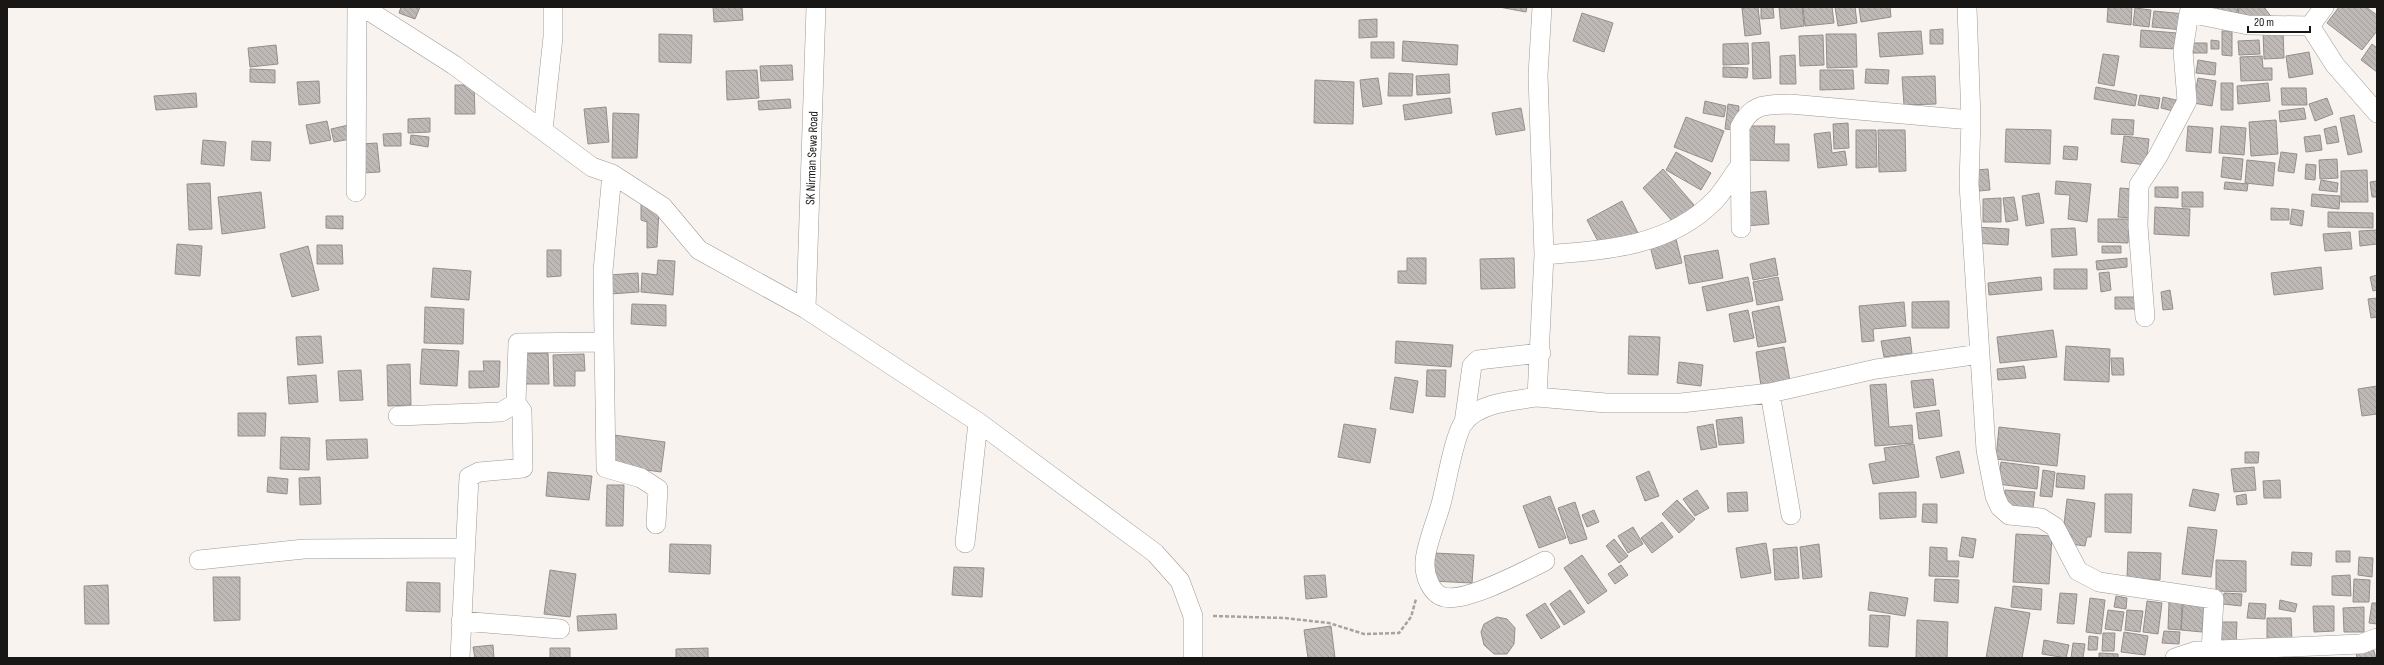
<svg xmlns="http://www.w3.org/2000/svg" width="2384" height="665" font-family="'Sofia Sans Condensed',sans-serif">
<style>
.building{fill:url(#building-back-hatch);stroke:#948f8c}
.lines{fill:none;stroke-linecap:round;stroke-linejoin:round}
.minor-casing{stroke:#9d9996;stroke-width:20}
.path{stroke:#a6a29f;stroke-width:2.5;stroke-dasharray:4 2;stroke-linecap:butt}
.minor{stroke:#fff;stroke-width:19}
.labels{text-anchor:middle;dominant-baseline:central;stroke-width:3.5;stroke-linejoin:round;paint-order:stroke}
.street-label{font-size:13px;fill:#191716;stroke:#fff}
</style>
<defs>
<pattern id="building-back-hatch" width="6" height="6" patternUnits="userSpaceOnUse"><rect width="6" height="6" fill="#beb9b6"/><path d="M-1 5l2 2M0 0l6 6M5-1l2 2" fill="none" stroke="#a39e9c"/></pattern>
</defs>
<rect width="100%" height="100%" fill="#f8f3ef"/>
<!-- building -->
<path class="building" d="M401 7H420L415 19 399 13Z
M713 7H742L743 20 714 22Z
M1499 7H1527L1526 12Z
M1758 7 1761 34 1745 36 1742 8Z
M1761 7H1773L1774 18 1761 19Z
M1779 7H1802L1804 26 1781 29Z
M1803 7H1832L1834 23 1805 26Z
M1835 7H1855L1857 23 1838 26Z
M1859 7H1890L1891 17 1861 22Z
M2108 7H2132L2131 25 2107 22Z
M2218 7H2238L2237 13 2217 11Z
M2239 7H2264L2272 18 2238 17Z
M2339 7H2366L2377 15V31L2362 50 2327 23Z
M2135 8 2151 10 2149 27 2133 25Z
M2154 11 2185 14 2183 30 2152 27Z
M1582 13 1613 23 1604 52 1573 41Z
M1377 19V37L1359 38V20Z
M1943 29V44H1930V30Z
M2141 30 2177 33 2176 49 2140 47Z
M2283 30 2284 58 2264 59 2263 31Z
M1921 31 1923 54 1880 57 1878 33Z
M2222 31H2232V56L2222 55Z
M659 34 692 35 691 63 659 62Z
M1826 34H1856L1857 67 1827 68Z
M1823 35 1824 65 1800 66 1799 36Z
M2211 40 2219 41V49H2211Z
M2259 40 2260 54 2239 55 2238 41Z
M1403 41 1458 45 1457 65 1402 61Z
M1371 42H1394V58H1371Z
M1769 42 1771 78 1753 79 1752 43Z
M1748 43 1749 64 1723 65V44Z
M2189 43H2207V53H2189Z
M2372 44 2377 48V72L2361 60Z
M276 45 278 64 250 67 248 48Z
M2309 52 2313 74 2289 78 2286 56Z
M2103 54 2119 56 2114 86 2098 83Z
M1795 55 1796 84H1780V56Z
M2262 56 2263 68H2272V80L2241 81 2240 57Z
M2198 60 2216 63 2215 75 2196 73Z
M792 65 793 80 761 81 760 66Z
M1723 67 1748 68 1747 78 1723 77Z
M250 69 275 70V83L250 82Z
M1866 69 1889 70 1888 84 1865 83Z
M757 70 759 98 727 100 726 71Z
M1820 70H1853L1854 89 1820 90Z
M1389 73 1413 74 1412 96H1388Z
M1449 74 1450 93 1417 95 1416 76Z
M1935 76 1936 104 1904 105 1902 77Z
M1378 78 1382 104 1363 107 1360 80Z
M2198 78 2216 81 2212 106 2193 103Z
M1315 80 1354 82 1353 124 1314 123Z
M319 81 320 103 299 105 297 82Z
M2221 83H2233V110H2221Z
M2268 83 2270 101 2238 104 2237 86Z
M455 85H474L475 114H455Z
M2096 87 2137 95 2135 106 2094 99Z
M2281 88H2306L2307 105H2282Z
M196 93 197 107 156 110 154 96Z
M2140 95 2160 98 2158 109 2138 105Z
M2163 97 2176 100 2173 111 2161 108Z
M1450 98 1452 113 1405 120 1403 105Z
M2327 98 2333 114 2315 121 2309 104Z
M790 99 791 108 759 110 758 101Z
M1705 101 1726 106 1724 117 1703 113Z
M1728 104 1739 106 1736 130 1725 129Z
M606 107 609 142 588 144 584 109Z
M1521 108 1525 130 1496 135 1492 113Z
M2304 108 2306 119 2280 122 2279 111Z
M613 113 639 114 637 158H612Z
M2354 115 2362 152 2348 155 2340 118Z
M1686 117 1724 131 1712 162 1674 147Z
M430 118V132L408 133V119Z
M2112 119 2134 120 2133 135 2111 134Z
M2276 120 2278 154 2251 156 2249 122Z
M327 121 331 140 310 144 306 125Z
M1848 123 1849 148 1834 149 1833 124Z
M353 124 356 138 334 142 331 129Z
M1742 126H1775L1774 144H1789V161L1741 160Z
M2188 126 2213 128 2211 153 2186 151Z
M2221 126 2246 128 2244 155 2219 153Z
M2336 126 2339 142 2327 144 2324 129Z
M2006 129 2051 130 2050 164 2005 162Z
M1856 130H1876L1877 167 1856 168Z
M1878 130H1905L1906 171 1879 172Z
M1830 132 1832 153 1845 151 1847 165 1818 168 1814 134Z
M401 133V146H384L383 134Z
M411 135 429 137 428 147 410 144Z
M2320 135 2322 150 2306 152 2304 137Z
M2124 136 2149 139 2146 165 2121 162Z
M203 140 226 142 224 166 201 164Z
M252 141 271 142 270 161 251 160Z
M377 143 380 172 362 173 360 144Z
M2064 146 2078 147 2077 160 2063 159Z
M1676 152 1711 173 1701 190 1666 170Z
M2281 152 2297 154 2294 173 2278 171Z
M2223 157 2243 159 2241 180 2221 177Z
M2337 159 2338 178 2320 179 2319 160Z
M2247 160 2275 163 2273 186 2245 183Z
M2306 164 2316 165 2315 180 2305 179Z
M1663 169 1694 205 1674 223 1643 188Z
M1988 169 1990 190 1979 191 1977 170Z
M2367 170 2368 202H2341V171Z
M2321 180 2338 183 2337 192 2319 190Z
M2056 181 2091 184 2087 222 2068 219 2070 195 2055 194Z
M2377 181V197H2372L2370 182Z
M2225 182 2248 184 2247 191 2224 189Z
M210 183 212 229 189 230 187 184Z
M2155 187H2178V198L2155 197Z
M2120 188 2134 189 2132 218 2118 217Z
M1766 191 1769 224 1746 226 1743 193Z
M261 192 265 228 222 234 218 197Z
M2182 192H2203V207H2182Z
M2039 193 2044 223 2026 226 2022 196Z
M2312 194 2340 196 2339 209 2311 206Z
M2014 197 2018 220 2006 222 2003 198Z
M2001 198V222H1983V199Z
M641 201 659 210 657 247 647 248V222L641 220Z
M1622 201 1640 237 1601 247 1587 220Z
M2155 207 2190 209 2189 236 2154 234Z
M2271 208 2289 209V220H2271Z
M2292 209 2304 211 2302 226 2290 224Z
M2328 212 2373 213V228L2328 227Z
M326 216H343V229L326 228Z
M2098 219H2129L2128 243 2098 242Z
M1976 227 2009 229 2008 245 1975 243Z
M2075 228 2077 255 2052 257 2051 229Z
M2377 230V244L2360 246 2359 231Z
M2350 232 2352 249 2325 251 2323 234Z
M1676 239 1682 263 1656 269 1650 246Z
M177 244 202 246 200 276 175 274Z
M317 245H342L343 264H317Z
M308 246 319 290 292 297 280 254Z
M2102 246H2121V253H2102Z
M547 250H561V276L547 277Z
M1718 250 1723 278 1689 284 1684 256Z
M1407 258H1426V284L1398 283V271H1407Z
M1514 258 1515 288 1481 289 1480 259Z
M1775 258 1778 275 1753 280 1750 264Z
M2127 258V267L2097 270 2096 261Z
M658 260 675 261 673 295 641 292 642 273 657 275Z
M2321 267 2323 289 2274 295 2271 273Z
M433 268 471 271 469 300 431 297Z
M2054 269H2087V289H2054Z
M2109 272 2111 290 2101 292 2099 273Z
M638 273 639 292 610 294 609 275Z
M2377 275V290L2373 291 2370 277Z
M1748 277 1753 301 1707 311 1702 287Z
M1778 277 1783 300 1757 305 1753 282Z
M2041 277 2042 290 1989 295 1988 283Z
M2170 290 2173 309 2163 310 2161 292Z
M2115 297H2136L2137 309H2115Z
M2377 298V317L2371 318 2368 299Z
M1949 301V328H1912V302Z
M1904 302 1906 326 1873 329 1874 341 1862 342 1859 306Z
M632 304 666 305V326L631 324Z
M1779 306 1786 342 1758 347 1752 312Z
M425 307 464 309 463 344 424 343Z
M1748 310 1754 338 1734 342 1729 314Z
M2053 330 2057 357 2000 363 1997 337Z
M321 336 323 363 298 365 296 337Z
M1629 336 1660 337 1658 375 1628 374Z
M1910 337 1912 353 1884 357 1881 341Z
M1396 341 1453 345 1451 367 1395 363Z
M2066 346 2110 349 2109 382 2064 380Z
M1784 347 1790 381 1761 386 1756 352Z
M422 349 459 351 457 386 420 384Z
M548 353 549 384H523L522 354Z
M584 354 585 371H575V386H554L553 355Z
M2111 358H2123L2124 375H2112Z
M483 361H500L499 387 469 388V371H484Z
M1679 362 1703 365 1701 386 1677 383Z
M410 364 411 405 388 406 387 365Z
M2024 366 2026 378 1998 380 1997 369Z
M361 370 363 400 340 401 338 371Z
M1427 370H1446L1445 397 1426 396Z
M316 375 318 402 289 404 287 377Z
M1395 377 1418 381 1413 413 1390 409Z
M1933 379 1936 405 1914 408 1911 381Z
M1886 384 1889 427 1912 425 1913 443 1875 446 1870 385Z
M2377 386V414L2362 416 2358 389Z
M1939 410 1942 436 1919 439 1916 413Z
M238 413H266L265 436H238Z
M1742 417 1744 443 1719 445 1716 420Z
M1344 424 1376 429 1370 463 1338 457Z
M1713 424 1717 447 1701 450 1697 427Z
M1999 427 2060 434 2057 466 1996 459Z
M614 435 665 442 661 472 610 465Z
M281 437 310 438 309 470 280 469Z
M367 439 368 458 327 460 326 440Z
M1914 444 1919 477 1873 484 1869 464 1886 461 1884 448Z
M1959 451 1964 473 1941 478 1936 457Z
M2245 452H2259L2258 463H2245Z
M2001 462 2039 467 2037 489 1998 484Z
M2254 467 2256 490 2234 492 2231 469Z
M2043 470 2055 472 2052 497 2040 496Z
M1649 471 1659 496 1645 501 1636 477Z
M548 472 592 476 589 500 546 496Z
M2057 473 2085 476 2084 489 2056 487Z
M268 477 288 479 287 494 267 492Z
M320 477 321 504 300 505 299 478Z
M2280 480 2281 498H2264L2263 481Z
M607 485H624L623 526H606Z
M2193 489 2219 494 2215 511 2189 506Z
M1697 490 1709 508 1695 516 1683 499Z
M2005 490 2035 492 2033 508 2004 506Z
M1747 492 1748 511 1728 512 1727 493Z
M1916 492V517L1880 519 1879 493Z
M2105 494H2132L2131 533 2105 532Z
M2246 494 2247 504 2237 505 2236 496Z
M1550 496 1566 538 1539 548 1523 506Z
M2067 499 2095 503 2091 537H2087L2085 546 2071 544 2072 535 2063 533Z
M1677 500 1695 519 1679 533 1662 514Z
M1575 502 1587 539 1570 544 1558 508Z
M1923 504H1937V523L1922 522Z
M1594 510 1599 522 1587 527 1582 515Z
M1662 522 1673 537 1652 553 1641 538Z
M1633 527 1643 544 1628 553 1618 536Z
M2188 527 2217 530 2211 577 2182 574Z
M2016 534 2052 536 2049 584 2013 582Z
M1962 537 1976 539 1973 558 1959 556Z
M1614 539 1628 556 1619 563 1606 546Z
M1766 543 1771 573 1741 578 1736 548Z
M670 544 711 545 710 574 669 572Z
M1819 544 1822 577 1803 579 1800 547Z
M1797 547 1799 578 1775 580 1773 549Z
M1930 547 1947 548V561H1959L1958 577 1929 576Z
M2336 551H2350V562H2336Z
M2128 552 2161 553 2160 580 2127 578Z
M2292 552 2312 553 2311 566 2291 565Z
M1434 553 1474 555 1472 583 1432 581Z
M1582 555 1607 591 1588 604 1564 568Z
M2359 557 2373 558 2372 577 2358 575Z
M2216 560 2246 561V592L2216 591Z
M1621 565 1628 575 1615 584 1608 574Z
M954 567 984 568 982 597 952 595Z
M550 570 576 574 570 617 544 614Z
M1325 575 1327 597 1306 599 1304 576Z
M2350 575 2351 596 2332 595V576Z
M213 577H240V620L214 621Z
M1935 579 1959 580 1958 603 1934 601Z
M2354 579 2370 580 2369 602H2353Z
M407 582 440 583V612L406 611Z
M108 585 109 624H85L84 586Z
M2013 586 2042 589 2041 610 2011 607Z
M1570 590 1585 612 1564 625 1550 604Z
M1870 592 1908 598 1905 616 1868 610Z
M2060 593 2077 594 2074 624 2057 623Z
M2224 593 2242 594 2241 606 2223 604Z
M2116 596 2127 598 2126 609 2114 607Z
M2090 598 2105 600 2101 634 2086 632Z
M2280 600 2297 604 2295 612 2279 609Z
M2147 601 2162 603 2158 634 2143 632Z
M2169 602 2182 603 2181 630 2168 629Z
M1545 603 1560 627 1541 639 1526 615Z
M2249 603 2266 604 2265 619 2247 618Z
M2372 603H2377V624L2369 623Z
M2183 604 2204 606 2202 632 2181 630Z
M2313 606H2334V631L2314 632Z
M1995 607 2030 613 2022 658H1986Z
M2364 607V632H2344L2343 608Z
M2108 610 2124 612 2121 631 2105 629Z
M2127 610 2143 611 2140 632 2125 630Z
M616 614 617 629 578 631 577 616Z
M1870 615 1890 616 1888 647 1869 646Z
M1497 617 1507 619 1515 628 1514 644 1507 654H1494L1484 645 1481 632 1484 624Z
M2267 618H2291L2292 643 2267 642Z
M1917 620 1948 622 1947 658H1916Z
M2217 622H2237L2236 646 2216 645Z
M1331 626 1335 658H1308L1304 630Z
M2164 631 2180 632 2179 644 2162 643Z
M2124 632 2148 636 2145 655 2121 652Z
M2103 633H2115L2114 651H2102Z
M2089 636 2098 637 2097 650H2088Z
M2044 640 2069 645 2066 658 2042 654Z
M2073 643 2085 644 2083 658H2071Z
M493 645 494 658H475L473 647Z
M550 648H570V658H550Z
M708 648V658H676V649Z
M2373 648 2376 658H2357L2356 653Z
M2099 653 2118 654V658H2099Z"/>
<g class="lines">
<defs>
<path id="minor" d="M363 7 454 65 592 167 612 174 663 207 699 250 806 309 978 422 1155 553 1180 581 1193 616V658
M1542 7 1538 75 1544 255 1537 397C1513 401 1481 402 1464 422 1454 435 1446 486 1441 504 1437 519 1425 548 1425 562 1424 575 1431 594 1444 597 1465 603 1525 571 1545 561
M1967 7 1971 120 1969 184 1986 450 1995 496 2000 507 2009 515 2041 518 2055 527 2078 571 2099 582 2214 599 2211 651
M2324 7 2310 26 2335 65 2377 113
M543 130 553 37V7
M612 174 603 271 606 468 641 478 658 489 656 524
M356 192 357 7
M1741 228 1740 127C1752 103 1765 105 1790 104L1971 120
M1544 255C1605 250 1669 247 1714 201 1724 191 1731 177 1740 166
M806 309 816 7
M2145 317 2138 226 2139 185 2158 156 2187 101 2183 51 2189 13 2248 25 2310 26
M1770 393 1791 515
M1537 397 1606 403H1681L1770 393 1876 369 1980 354
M398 416 501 412 516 403 518 343 603 342
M1464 423 1472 366 1478 360 1541 353
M965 543 978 422
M199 560 304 549 465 548
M461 621 560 629
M460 658 469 477 479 472 523 468 522 411 516 403
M2175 658 2196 651 2361 644 2377 638"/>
</defs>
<!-- minor casing -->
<use href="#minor" class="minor-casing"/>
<!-- path -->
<path class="path" d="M1213 616 1284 618 1329 623 1364 634 1399 633 1411 617 1416 599"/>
<!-- minor -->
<use href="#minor" class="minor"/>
</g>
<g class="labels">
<!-- street labels -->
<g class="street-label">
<text transform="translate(812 158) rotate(-88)">SK Nirman Sewa Road</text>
</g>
</g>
<!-- border -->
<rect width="2384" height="665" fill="none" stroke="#191716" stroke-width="16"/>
<!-- scale -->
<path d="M2248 26v6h62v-6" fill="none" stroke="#191716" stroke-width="2"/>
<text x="2254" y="26" font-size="12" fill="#191716" stroke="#ffffff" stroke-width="3" paint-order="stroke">20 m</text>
</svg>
